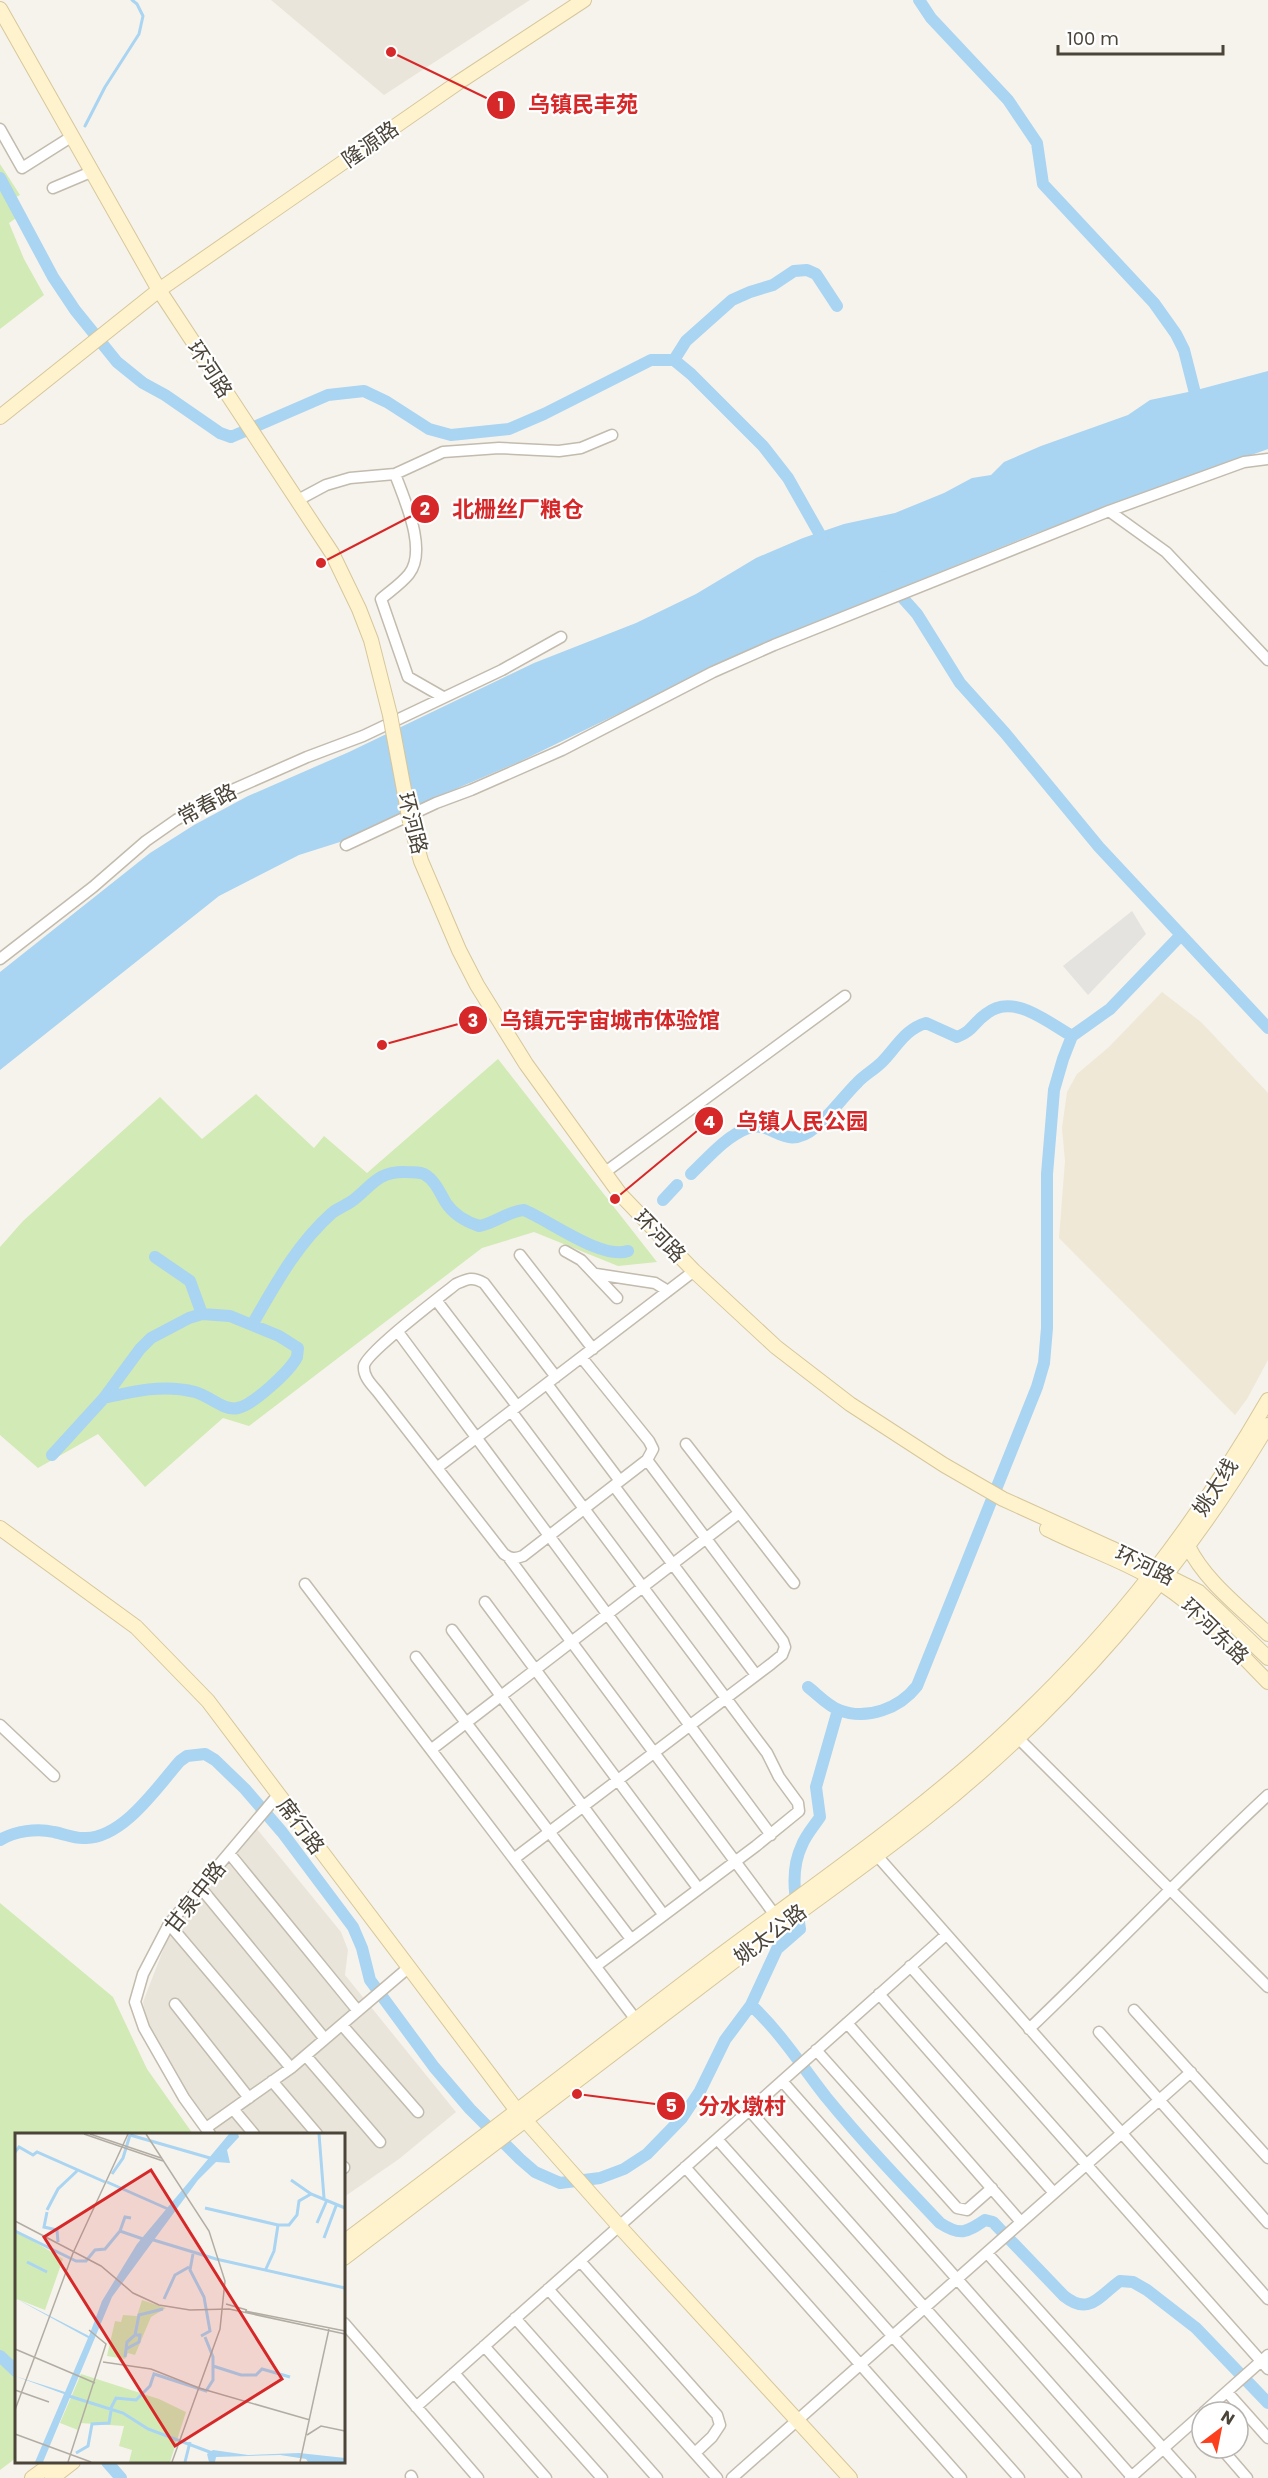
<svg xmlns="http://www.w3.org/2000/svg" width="1268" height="2478" font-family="Poppins,'Noto Sans SC',sans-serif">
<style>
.residential{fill:#eae5da}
.education{fill:#efe8d6}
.green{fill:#d2eab5}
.parking{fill:#e5e3e0}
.water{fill:#a9d4f2}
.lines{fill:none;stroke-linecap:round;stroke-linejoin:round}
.stream{stroke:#a9d4f2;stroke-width:3}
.canal{stroke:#a9d4f2;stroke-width:12}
.street-casing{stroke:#c2bbae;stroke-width:13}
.secondary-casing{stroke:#d6c79b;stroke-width:16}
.street{stroke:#fff;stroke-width:10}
.secondary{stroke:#fff3cd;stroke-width:14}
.secondary-bridge-casing{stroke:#d6c79b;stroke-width:16;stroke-linecap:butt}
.secondary-bridge{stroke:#fff3cd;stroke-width:14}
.labels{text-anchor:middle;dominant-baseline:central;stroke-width:4.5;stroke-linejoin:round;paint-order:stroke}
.street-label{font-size:21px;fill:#4b4439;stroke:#fff}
.inset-river{fill:none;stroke:#a9d4f2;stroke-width:3}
.inset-road{fill:none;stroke:#b2ada4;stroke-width:1.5}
.view{fill:#d62828;fill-opacity:0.15;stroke:#d62828;stroke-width:3}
.inset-edge{fill:none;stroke:#4b4439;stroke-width:3}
.leader{fill:none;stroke:#d62828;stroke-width:2}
.callout-dot{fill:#d62828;stroke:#fff;stroke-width:2}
.mark-label{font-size:18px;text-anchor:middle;font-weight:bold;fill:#fff}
.callout-label{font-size:22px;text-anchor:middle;font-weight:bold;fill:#d62828;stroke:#fff;stroke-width:4.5;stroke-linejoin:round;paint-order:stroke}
</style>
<rect width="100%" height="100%" fill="#f6f3ec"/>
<!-- residential -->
<path class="residential" d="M271 0H530L384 95Z
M257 1829 341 1932 348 1950 345 1975 456 2112 399 2159 344 2197V2134H217L187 2096 147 2024 143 2002 170 1932 178 1919Z"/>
<!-- education -->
<path class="education" d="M1162 992 1201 1022 1268 1093V1360L1247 1399 1235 1415 1059 1238 1065 1161 1062 1128 1067 1092 1077 1074 1109 1047Z"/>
<!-- green -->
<path class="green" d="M0 164 20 195 16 197 22 214 9 223 24 259 44 295 0 329Z
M498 1059 657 1262 618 1266 534 1232 482 1248 249 1426 223 1418 145 1487 98 1434 38 1468 0 1435V1247L23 1221 160 1097 202 1139 256 1094 314 1148 324 1136 367 1173Z
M0 1903 113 1997 147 2069 193 2134H16V2458L0 2470Z"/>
<!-- parking -->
<path class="parking" d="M1132 911 1146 934 1088 995 1063 966Z"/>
<!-- water -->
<path class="water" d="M1268 371V449L1034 534 762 644 519 762 437 797 340 842 299 855 219 896 0 1070V972L150 853 194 825 248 796 349 752 534 663 636 623 696 594 756 558 803 538 844 524 895 513 944 493 972 478 991 475 1004 462 1041 446 1128 415 1150 400 1193 391Z"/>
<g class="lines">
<!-- stream -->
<path class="stream" d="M85 126 105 87 139 34 143 16 137 4 132 0"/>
<!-- canal -->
<path class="canal" d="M919 0 931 18 1008 100 1037 143 1043 184 1154 303 1176 334 1184 350 1198 405
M0 178 53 277 75 310 117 362 143 383 165 395 220 433 231 437 328 395 364 391 387 402 429 429 451 435 509 429 544 414 651 360H674L691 374 763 446 788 478 827 547
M674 360 686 341 732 300 750 292 773 285 794 271 807 270 816 274 837 306
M884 577 917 614 960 683 1005 733 1099 847 1268 1028
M691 1174C707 1159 726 1136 748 1128 773 1119 784 1154 816 1127 831 1114 843 1097 857 1083 864 1075 874 1070 882 1062 896 1048 905 1029 926 1023L957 1037C973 1031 973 1023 986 1014 1013 992 1047 1022 1072 1036
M663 1200 677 1185
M155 1257 190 1281 202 1314
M252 1325C275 1285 297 1244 332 1213 338 1208 345 1206 352 1201 372 1186 377 1171 406 1172 412 1172 419 1172 424 1174 435 1180 440 1193 446 1203 454 1215 467 1222 479 1226 496 1223 508 1211 524 1210 550 1221 602 1260 628 1251
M52 1455 104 1398 140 1349 151 1338 189 1318 202 1314 230 1316 279 1336 298 1348C298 1349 297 1356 297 1357 290 1371 253 1405 238 1408 223 1411 210 1396 195 1392 164 1384 134 1391 104 1398
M808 1687C817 1694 828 1706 839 1710 867 1721 900 1708 917 1686L1037 1387 1044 1363 1047 1328V1174L1054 1090 1063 1059 1072 1036 1110 1009 1181 935
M0 1840C15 1831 37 1828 54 1832 65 1834 74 1839 86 1838 124 1837 157 1787 180 1761L187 1756 205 1754 215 1760 245 1789 282 1832 353 1927 362 1948 370 1980 434 2067 470 2109 520 2159 535 2172 560 2183 600 2178 624 2169 647 2154 682 2118 700 2091 725 2040 751 2005 777 1949 800 1929C796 1901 789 1872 802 1845 806 1835 814 1826 820 1817L816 1787 838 1710
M751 2005C781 2033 801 2065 826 2097 862 2141 901 2182 940 2223 960 2236 966 2233 985 2220L993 2222 1064 2296C1089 2316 1098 2297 1120 2281L1133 2282 1147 2290 1196 2328 1268 2403
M0 2356 16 2371
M107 2462 121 2478"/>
<defs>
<path id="street" d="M0 129 22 168 71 137
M53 188 91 172
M395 474C404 499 428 550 409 574 401 584 390 591 381 599L408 677 443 697
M298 500 326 485 350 478 395 474 443 452 499 448 559 451 581 448 612 435
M1109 511 1166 552 1268 660
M346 845 436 803 471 790 562 750 713 672 774 645 1109 511 1244 462 1268 459
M0 959 93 887 146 841 176 820 214 798 307 757 363 736 502 670 561 637
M604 1173 845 996
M565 1251 581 1260 617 1298
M520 1255 593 1349
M596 1274 655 1283 668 1291
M436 1300 517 1406
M398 1332 771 1835
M556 1377 484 1283C472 1276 467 1279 456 1284 441 1296 366 1353 364 1366 363 1376 371 1384 377 1391L504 1554C511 1559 515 1559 523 1556L647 1460 653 1449 649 1441 582 1358
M547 1384 620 1481
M511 1411 767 1753 779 1777 798 1803 799 1811 756 1846 596 1966
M686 1444 794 1583
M438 1467 694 1271
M614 1486 756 1675
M509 1558 778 1919
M305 1584 640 2025
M485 1602 698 1888
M452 1630 663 1914
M416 1657 631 1939
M0 1725 54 1776
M1013 1733 1268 1987
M432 1749 739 1513
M872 1850 1268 2299
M229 1853 358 2011
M515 1858 771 1664 782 1655 785 1647 783 1641 647 1460
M200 1887 325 2039
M169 1924 291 2068
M910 1966 1268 2369
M879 1994 1054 2193
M175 2004 249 2098
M1134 2010 1268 2158
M847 2023 1021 2222
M342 2025 418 2112
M1029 2029C1110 1952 1186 1871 1268 1795
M1099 2032 1268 2223
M816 2050 957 2208 967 2210 992 2188
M306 2056 380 2142
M272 2081 317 2134
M782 2081 1133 2478
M233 2109 254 2134
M749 2110 1076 2478
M206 2128 291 2068 408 1968
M210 2134 184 2098 144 2028 135 2002 143 1974 169 1924 278 1795
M717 2139 1019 2478
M344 2167V2168
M685 2167 961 2478
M987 2253 1190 2478
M580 2261 717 2415 720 2425 712 2437 695 2453
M548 2289 717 2478
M515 2318 657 2478
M344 2323 478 2478
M484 2346 602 2478
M454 2373 546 2478
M1227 2392 1268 2438
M416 2407 946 1935
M1204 2412 1268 2355
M1221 2448 1247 2478
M411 2476 412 2478
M732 2478 1191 2072
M1130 2478 1202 2414"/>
<path id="secondary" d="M0 9 159 290 332 553 359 609 371 640 390 715
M0 417 159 290 459 82 584 0
M410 822 421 861 459 950 477 985 526 1064 620 1194 694 1271 776 1347 850 1404 944 1465 1003 1499 1111 1548 1199 1592 1268 1658
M0 1528 136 1627 208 1701 518 2112 619 2226 850 2478
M1047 1529C1085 1548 1128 1562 1163 1585 1203 1611 1235 1649 1268 1682
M1188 1546C1205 1581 1240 1607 1268 1634
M344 2242C466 2151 585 2058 706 1966 809 1888 917 1816 1011 1727 1117 1628 1195 1526 1268 1400
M344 2258C479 2155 615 2053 750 1949 808 1905 869 1863 927 1817 1063 1709 1179 1575 1268 1425
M32 2478 54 2462
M52 2478 73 2462"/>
</defs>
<!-- street casing -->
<use href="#street" class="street-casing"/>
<!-- secondary casing -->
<use href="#secondary" class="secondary-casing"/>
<!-- street -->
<use href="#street" class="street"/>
<!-- secondary -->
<use href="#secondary" class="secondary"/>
<defs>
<path id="secondary-bridge" d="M390 715 410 822"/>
</defs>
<!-- secondary-bridge casing -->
<use href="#secondary-bridge" class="secondary-bridge-casing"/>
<!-- secondary-bridge -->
<use href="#secondary-bridge" class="secondary-bridge"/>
</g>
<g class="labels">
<!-- street labels -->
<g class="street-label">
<text transform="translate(370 144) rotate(-35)">隆源路</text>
<text transform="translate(210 369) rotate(57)">环河路</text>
<text transform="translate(207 804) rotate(-28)">常春路</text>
<text transform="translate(413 823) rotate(76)">环河路</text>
<text transform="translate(660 1236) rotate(46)">环河路</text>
<text transform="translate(1215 1487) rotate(-57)">姚太线</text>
<text transform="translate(1145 1565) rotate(26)">环河路</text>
<text transform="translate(1215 1631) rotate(44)">环河东路</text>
<text transform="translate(301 1826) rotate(53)">席行路</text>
<text transform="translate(195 1897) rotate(-52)">甘泉中路</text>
<text transform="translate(770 1934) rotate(-37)">姚太公路</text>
</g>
</g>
<!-- overview -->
<g transform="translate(15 2133)">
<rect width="330" height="330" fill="#f6f3ec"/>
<path d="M0 97 48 126 30 177 2 166 0 169ZM127 167 151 175 136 184 120 222 113 220 110 226 92 223 100 188 106 189 108 182 122 183ZM66 241 144 266 171 279 155 329H114L117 317 104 313 109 293 65 290 63 297 45 290Z" fill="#d2eab5"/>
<path d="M214 1H223L224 4 212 17 215 30 201 29 183 47 97 164 28 329H20L49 261 0 243 50 259 73 205 0 165 74 203 87 168 122 111ZM198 317 233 322 284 320 330 325V329H293L291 326 265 322 201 324 200 329H194L192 321Z" fill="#a9d4f2"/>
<path class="inset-river" d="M304 1 309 65M115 2 195 25M0 19 4 14 18 22 22 19 90 49M97 41 108 25 115 2M276 47 296 61 330 75M92 49 153 76M190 75 263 92M32 77 43 56 62 38M32 79 29 94 42 97 43 109M302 90 312 67M0 98 61 128H71L80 117 90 116 105 98 128 106M105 98 110 84 116 85M132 105 201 126 330 155M309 105 321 73M178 121 175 137 189 164 195 198 186 203M12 129 32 139M250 138 259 118 263 92H274L282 82 284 68 296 61M149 166 160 142 174 134M120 202 124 182 148 176M111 216 124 209 125 202H120M110 224 112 209 120 202M198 233 226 242H241L247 236 275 244M54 263 108 280 133 296 200 321M95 277 101 265 121 267 135 253 139 241 191 258 198 247V224L190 204M61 320 73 313 77 291 94 290 96 278M170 329 175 309"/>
<path class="inset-road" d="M69 1 148 28M75 1 146 25M131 1 194 98 210 148 205 196 157 329M0 88 86 133 118 160 144 172 175 177 214 176 330 201M58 120 113 1M211 171 232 177M230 178 330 198M0 216 80 250M88 229 136 236 184 255 295 287M0 257 34 269M0 277 58 120M0 301 76 329M292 302 306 293 330 298M53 329 91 211 74 197M285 329 314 196"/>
<path class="view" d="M136 37 267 246 160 313 29 104Z"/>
<rect width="330" height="330" class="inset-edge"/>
</g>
<!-- callouts -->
<path class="leader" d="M391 52L501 105M321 563L425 509M382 1045L473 1020M615 1199L709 1121M577 2094L671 2106"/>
<g class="callout-dot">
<circle cx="391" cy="52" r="6"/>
<circle cx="321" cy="563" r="6"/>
<circle cx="382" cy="1045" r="6"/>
<circle cx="615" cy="1199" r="6"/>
<circle cx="577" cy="2094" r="6"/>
<circle cx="501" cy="105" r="15"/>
<circle cx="425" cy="509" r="15"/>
<circle cx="473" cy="1020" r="15"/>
<circle cx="709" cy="1121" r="15"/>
<circle cx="671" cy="2106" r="15"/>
</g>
<g class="mark-label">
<text x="501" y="111">1</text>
<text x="425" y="515">2</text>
<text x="473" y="1027">3</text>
<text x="709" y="1128">4</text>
<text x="671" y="2112">5</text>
</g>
<g class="callout-label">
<text x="583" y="112">乌镇民丰苑</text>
<text x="518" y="517">北栅丝厂粮仓</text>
<text x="610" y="1028">乌镇元宇宙城市体验馆</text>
<text x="802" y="1129">乌镇人民公园</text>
<text x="742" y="2114">分水墩村</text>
</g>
<!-- north arrow -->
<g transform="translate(1220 2430) rotate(32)"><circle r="28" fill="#ffffff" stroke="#b7b4b0" stroke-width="1.5"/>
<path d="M0-4.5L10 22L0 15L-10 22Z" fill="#fc3f1d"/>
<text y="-9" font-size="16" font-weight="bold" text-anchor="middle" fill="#4b4439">N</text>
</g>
<!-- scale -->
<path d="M1058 45v9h165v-9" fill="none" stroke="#4b4439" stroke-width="3"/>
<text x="1067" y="45" font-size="18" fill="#4b4439" stroke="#ffffff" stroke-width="4.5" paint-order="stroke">100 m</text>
</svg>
